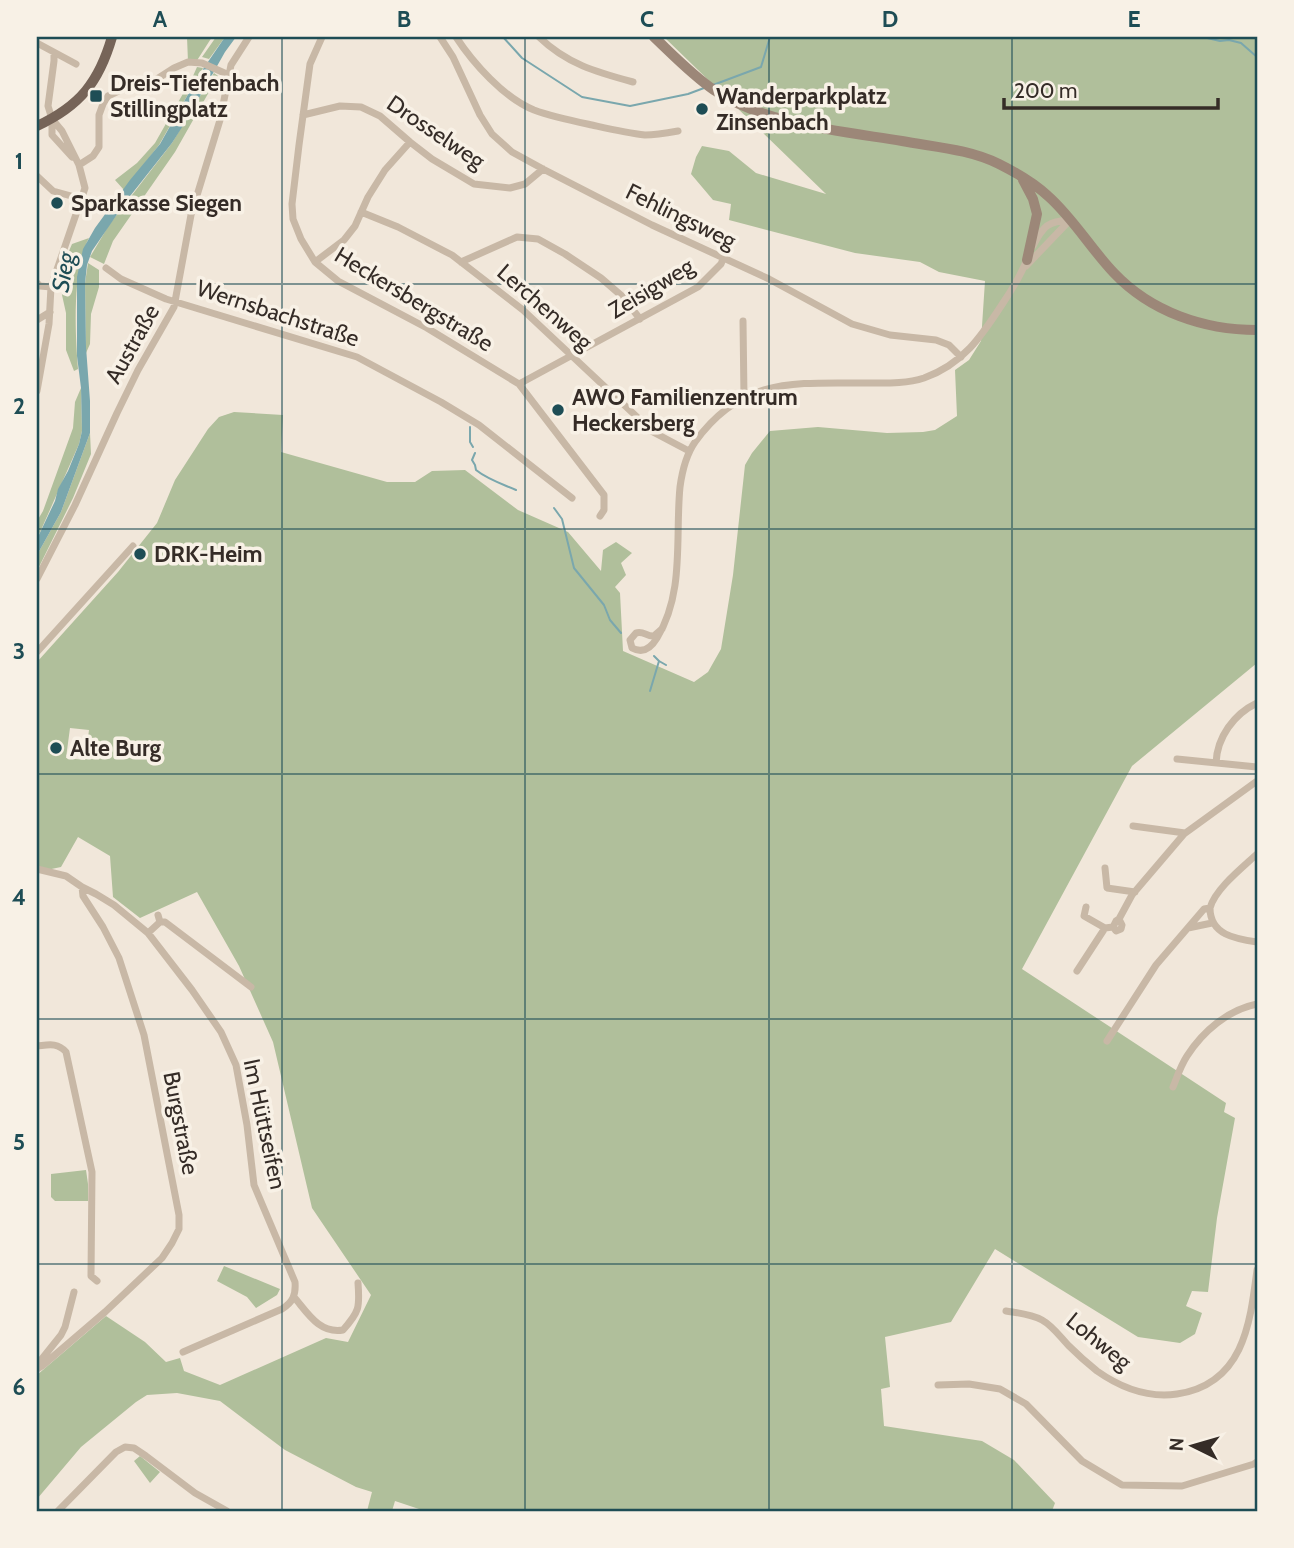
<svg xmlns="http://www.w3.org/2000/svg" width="1294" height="1548" font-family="Cabin,sans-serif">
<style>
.green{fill:#b0bf9b;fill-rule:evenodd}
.water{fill:#7aa7ad}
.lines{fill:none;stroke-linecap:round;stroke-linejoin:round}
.stream{stroke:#7aa7ad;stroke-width:2}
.street{stroke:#c8b8a6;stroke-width:7}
.secondary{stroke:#9c8778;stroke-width:10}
.primary{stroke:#766458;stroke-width:10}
.grid{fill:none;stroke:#1e4d55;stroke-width:2;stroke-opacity:0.55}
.poi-dot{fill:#1e4d55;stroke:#f8f1e6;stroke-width:2.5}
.labels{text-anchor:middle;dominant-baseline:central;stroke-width:7;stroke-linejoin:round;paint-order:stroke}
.poi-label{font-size:23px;font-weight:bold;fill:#352c27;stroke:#f8f1e6;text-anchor:start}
.street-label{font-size:23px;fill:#352c27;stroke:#f8f1e6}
.water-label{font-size:24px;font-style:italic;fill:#1e4d55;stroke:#f8f1e6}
.neatline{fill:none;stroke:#1e4d55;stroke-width:2.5}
.grid-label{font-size:23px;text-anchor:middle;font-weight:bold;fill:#1e4d55}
</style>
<rect width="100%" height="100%" fill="#f1e7da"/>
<!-- green -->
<path class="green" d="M187 37H212L196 62H188Z
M216 37H225L209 59 202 57Z
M664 37H1257V663L1132 766 1022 969 1226 1103 1224 1112 1235 1118 1217 1218 1208 1292 1192 1291 1186 1306 1202 1313 1195 1334 1180 1343 1138 1337 995 1249 951 1322 885 1337 890 1387 881 1389 884 1426 982 1441 1014 1460 1055 1503 1052 1511H425L395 1501 392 1511H367L372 1492 356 1487 285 1450 220 1401 177 1393 147 1395 136 1402 81 1447 37 1499V1375L106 1316 145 1342 166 1362 180 1358 184 1371 220 1385 326 1338 348 1342 371 1295 312 1208 273 1042 239 966 197 892 140 918 113 897 110 856 78 837 61 867 37 872V662L118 572 157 523 175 480 208 429 219 417 234 412 283 415 281 452 387 482H415L432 471 465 470 518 510 568 532 601 571 603 550 616 542 632 553 621 563 626 575 615 587 620 593 623 651 694 682 708 672 721 649 733 575 745 465 752 453 770 431 818 427 887 433 923 432 935 430 957 416 955 370 969 360 981 341 985 281 939 272 920 262 855 253 729 220 731 204 713 200 691 174 696 157 702 146 729 151 756 173 826 194ZM70 728 89 730 85 760 66 758Z
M197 67 203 68 159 145 124 190 115 180 137 163 155 143 193 76Z
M214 73 218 76 175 152 113 241 104 264 90 257 109 225 172 143Z
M89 238C72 269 75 333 78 369L74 371 66 350V313L62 295 60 272 72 244Z
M88 263 99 270V287L91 314 90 344 86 353 85 283Z
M81 388 82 431 79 444 37 539V521L43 511 73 428 75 402Z
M90 433 91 454 73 498 37 571V555L61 512Z
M86 1170 88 1184V1201H55L51 1197V1174Z
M224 1266 280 1289 277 1295 256 1308 247 1297 217 1281Z
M140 1456 160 1472 150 1483 134 1461Z"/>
<!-- water -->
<path class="water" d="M225 37H236L225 52 186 121 172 143 127 200 92 251 87 265 85 283 86 347 90 401V433L61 512 37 555V539L55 501 58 489 68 471 79 444 82 431 81 388 77 356V277L83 249 95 228 130 180 160 144 199 75Z"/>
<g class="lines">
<!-- stream -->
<path class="stream" d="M503 37 522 58 582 97 630 106 688 94 704 88
M1203 37 1220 41 1229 40 1241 43 1257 57
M713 85 761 67 770 37
M470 427V442L473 447
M475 453 472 460 475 465 476 470C487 479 502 484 516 490
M554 508 562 519 574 568 604 605 610 620 621 633
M654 656 659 661 666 665
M650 691 659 661"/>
<!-- street -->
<path class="street" d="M322 37 310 64 299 145 292 204 293 219 301 239 315 262 338 281 427 328 519 384 604 495V510L600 516
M440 37 453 57 480 115 492 134 512 152 543 169 652 225 769 279 852 324 890 335 936 340 949 345 961 357
M456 37C473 63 504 98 534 110 553 117 573 121 592 125 610 129 627 133 645 135 656 135 667 133 678 131
M539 37C567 64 596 72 633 82
M37 43 76 64
M54 53V61L48 106 52 119V135L72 157
M303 115 340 106 361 107 380 116 410 142 432 159 474 184 510 188 525 184 543 169
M79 165 93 156 99 147V115L103 104 108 96 125 88 146 86 174 68 188 62 202 63 229 75
M37 176 53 191 82 199
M361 212 398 227 452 255 523 310 653 432 689 451
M1033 246C1043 226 1048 221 1070 220
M315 262 344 240 355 226 368 197 385 170 410 142
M461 262 517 237 538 239 565 254 601 278 623 297 640 319
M1026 266 1070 220
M106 268 121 279 166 299 357 357 441 402 479 425 572 498
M37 283 40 286 51 287
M37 320 50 312
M743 321 744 397
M519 384 698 287 721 264 723 259
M37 391 49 324 51 287 85 188 79 165 62 131 52 119
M37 579 75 505 117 413 138 370 174 307 191 215 220 120 231 65 249 37
M662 629 654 636C647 637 643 630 636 633L630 640 632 648C643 654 651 648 657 638 685 592 675 537 680 487 682 472 686 455 695 442 742 377 793 383 866 383 885 383 906 384 924 378 963 364 981 337 1003 303 1013 288 1022 273 1028 257
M37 652 133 546
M1177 759 1257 767
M1216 763C1217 737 1234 714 1257 703
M1133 826 1185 833
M1105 868 1107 888 1135 892
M37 869 66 876 82 887 96 894 114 905 148 933 192 990 221 1032 236 1065 247 1125 254 1185 295 1282C296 1295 293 1302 282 1309L183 1352
M1086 907 1084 916 1105 928
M1210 908C1210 935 1236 939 1257 942
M1119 919 1122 925 1121 929 1116 931 1113 927 1116 921 1119 919 1132 895 1184 834 1257 781
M160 922H165L251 987
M1188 928 1212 923
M148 933 160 922 158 915
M1077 971 1105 928 1113 927
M1107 1041 1156 965 1204 909 1210 908C1215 889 1243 867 1257 854
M37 1046C48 1045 57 1042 66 1052L92 1172 91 1276 97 1281
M1173 1087C1177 1077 1181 1065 1187 1056 1203 1031 1228 1010 1257 1004
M294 1297C307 1312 319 1334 343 1330 359 1312 360 1308 358 1283
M1006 1311C1018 1313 1031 1314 1042 1320 1053 1326 1061 1338 1069 1346 1078 1355 1087 1363 1097 1371 1121 1388 1148 1398 1177 1394 1243 1384 1250 1325 1257 1270
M37 1365 61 1335 65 1327 74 1292
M37 1369 42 1366 105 1312 162 1258 172 1243 179 1229V1215L144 1035 119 958 103 927 83 896 82 887
M938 1385 969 1384 1000 1389 1026 1404 1082 1461 1122 1485 1182 1486 1254 1464 1257 1462
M58 1511 116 1452 125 1447 134 1448 146 1456 195 1493 227 1511"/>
<!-- secondary -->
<path class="secondary" d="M654 37C673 55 692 75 714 90 767 125 840 131 902 141 934 147 969 149 999 164 1017 173 1034 183 1048 196 1073 218 1091 249 1114 273 1151 312 1204 330 1257 330
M1023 180 1033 199 1037 214 1027 260"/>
<!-- primary -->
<path class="primary" d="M37 126C80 106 99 82 112 37"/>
</g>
<!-- grid -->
<path class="grid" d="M282 37V1511M525 37V1511M769 37V1511M1012 37V1511M37 284H1257M37 529H1257M37 774H1257M37 1019H1257M37 1264H1257"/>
<!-- markers -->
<g class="poi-dot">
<rect x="89" y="89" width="14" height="14" rx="3.5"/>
<circle cx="702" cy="109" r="7"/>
<circle cx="57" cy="203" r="7"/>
<circle cx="558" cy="410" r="7"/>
<circle cx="140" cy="554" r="7"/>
<circle cx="56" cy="748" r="7"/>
</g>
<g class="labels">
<!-- poi labels -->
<g class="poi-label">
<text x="110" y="83">Dreis-Tiefenbach<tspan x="110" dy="26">Stillingplatz</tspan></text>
<text x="716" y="96">Wanderparkplatz<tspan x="716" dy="26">Zinsenbach</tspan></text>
<text x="71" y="203">Sparkasse Siegen</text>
<text x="572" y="397">AWO Familienzentrum<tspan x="572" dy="26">Heckersberg</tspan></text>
<text x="154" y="554">DRK-Heim</text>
<text x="70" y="748">Alte Burg</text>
</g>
<!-- street labels -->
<g class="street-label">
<text transform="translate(436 132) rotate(34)">Drosselweg</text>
<text transform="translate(681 216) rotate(26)">Fehlingsweg</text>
<text transform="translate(651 288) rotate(-31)">Zeisigweg</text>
<text transform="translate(414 299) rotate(31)">Heckersbergstraße</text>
<text transform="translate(545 307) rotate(41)">Lerchenweg</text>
<text transform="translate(278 313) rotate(18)">Wernsbachstraße</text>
<text transform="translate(132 344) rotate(-61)">Austraße</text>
<text transform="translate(181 1123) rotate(79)">Burgstraße</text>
<text transform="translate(265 1124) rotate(78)">Im Hüttseifen</text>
<text transform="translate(1099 1341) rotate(39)">Lohweg</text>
</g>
<!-- water labels -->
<g class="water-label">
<text transform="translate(63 272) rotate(-80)">Sieg</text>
</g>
</g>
<!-- border -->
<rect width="1294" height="1548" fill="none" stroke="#f8f1e6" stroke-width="77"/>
<!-- north arrow -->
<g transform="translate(1193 1446) rotate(275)" stroke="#f8f1e6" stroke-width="5" paint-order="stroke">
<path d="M0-5L12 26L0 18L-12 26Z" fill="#352c27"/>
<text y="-10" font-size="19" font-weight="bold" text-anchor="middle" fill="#352c27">N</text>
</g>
<!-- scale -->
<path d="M1004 98v10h214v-10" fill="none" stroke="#352c27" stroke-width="3.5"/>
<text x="1014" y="98" font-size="21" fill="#352c27" stroke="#f8f1e6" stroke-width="5" paint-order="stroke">200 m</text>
<rect x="38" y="38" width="1218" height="1472" class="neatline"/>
<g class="grid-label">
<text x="160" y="27">A</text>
<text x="404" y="27">B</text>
<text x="647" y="27">C</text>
<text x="890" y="27">D</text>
<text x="1134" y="27">E</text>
<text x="19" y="169">1</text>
<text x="19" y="414">2</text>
<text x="19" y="659">3</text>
<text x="19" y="905">4</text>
<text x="19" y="1150">5</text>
<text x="19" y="1395">6</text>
</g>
</svg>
